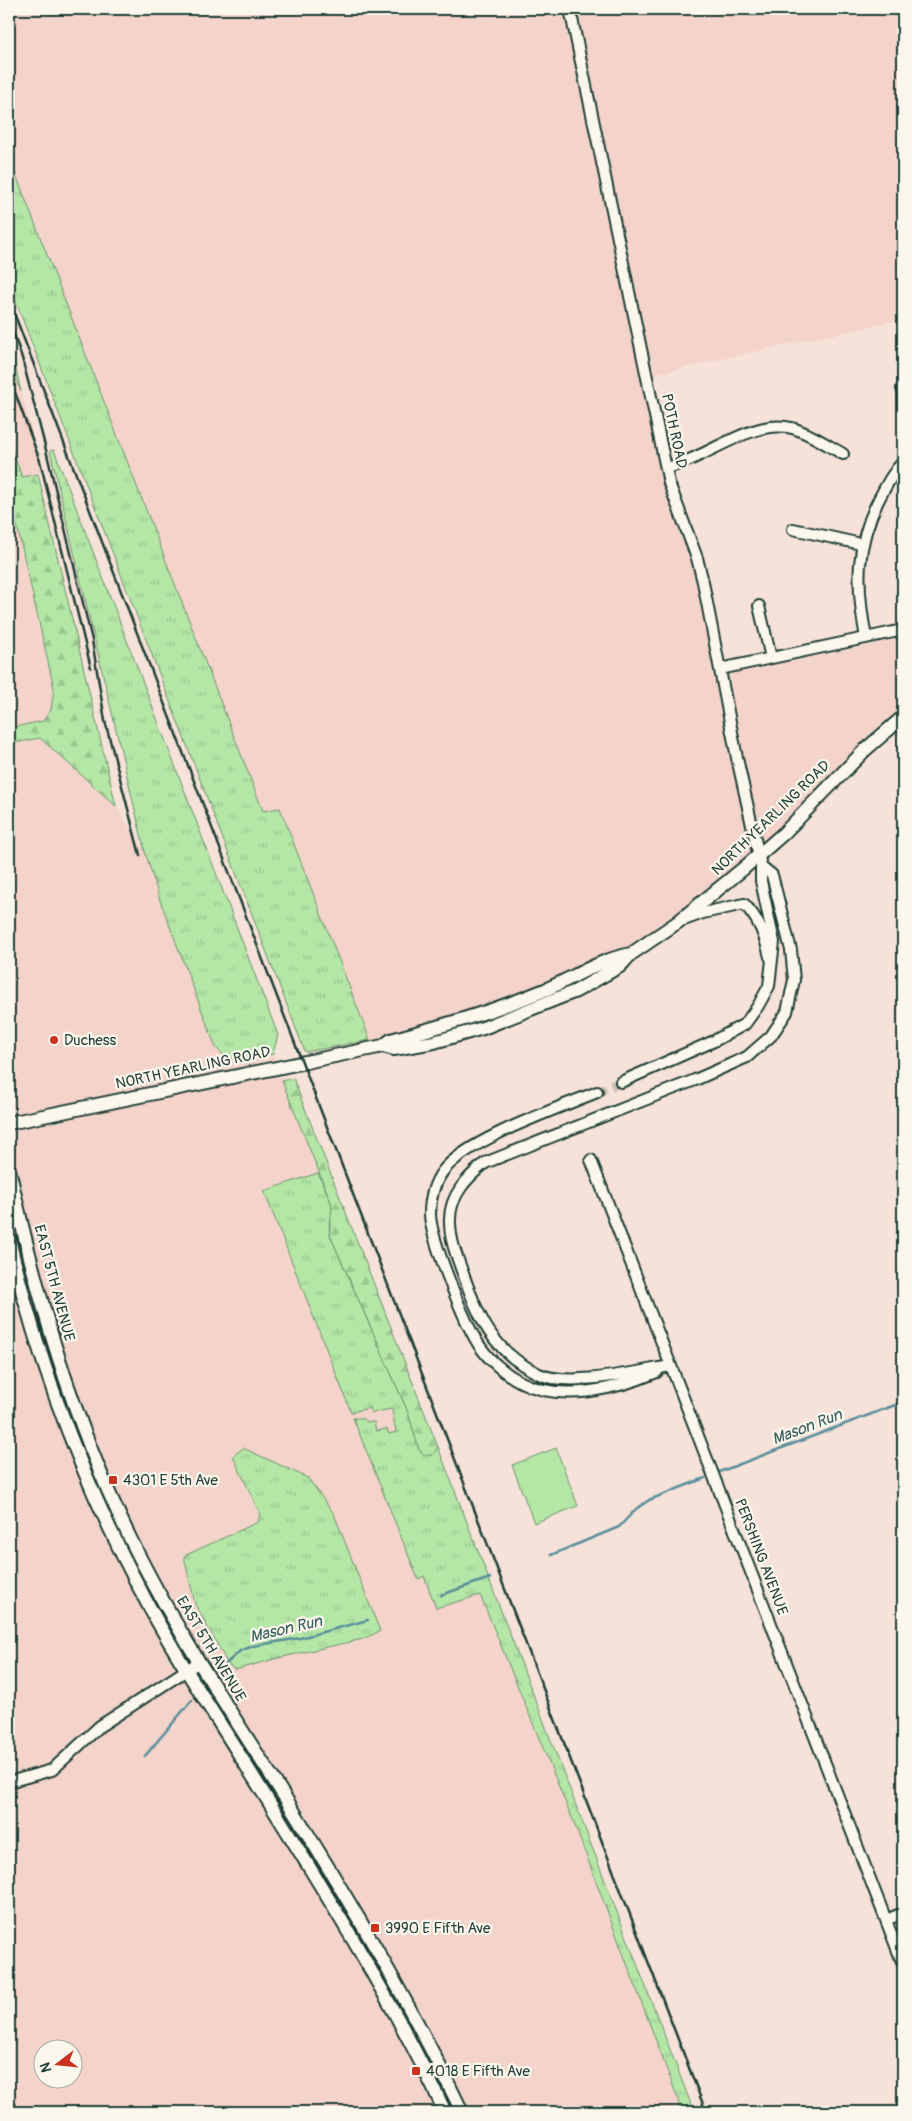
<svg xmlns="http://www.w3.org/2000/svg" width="912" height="2121" font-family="Pangolin,sans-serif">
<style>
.built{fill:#f3d3ca;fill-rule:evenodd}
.grass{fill:url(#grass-tufts);stroke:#6a926d}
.forest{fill:url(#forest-firs);stroke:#6a926d}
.park{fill:#b4e6a6;stroke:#6a926d}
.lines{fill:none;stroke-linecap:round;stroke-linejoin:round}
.stream{stroke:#598e9c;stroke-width:2.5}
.minor-tunnel{stroke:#cbc1b7;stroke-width:10;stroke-dasharray:10 5;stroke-linecap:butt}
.minor-casing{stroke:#1f3d34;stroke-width:14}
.major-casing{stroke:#1f3d34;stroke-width:16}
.minor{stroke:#fbf7ec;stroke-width:10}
.major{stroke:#fbf7ec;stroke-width:12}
.rail{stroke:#1f3d34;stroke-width:2.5}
.poi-dot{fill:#c8321e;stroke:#fbf7ec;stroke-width:2}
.labels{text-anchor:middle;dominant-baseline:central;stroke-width:4.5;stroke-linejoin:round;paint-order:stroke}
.street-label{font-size:15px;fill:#1f3d34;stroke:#fbf7ec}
.poi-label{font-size:15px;fill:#1f3d34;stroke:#fbf7ec;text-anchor:start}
.water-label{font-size:16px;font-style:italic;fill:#375f5f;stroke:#fbf7ec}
</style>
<defs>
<pattern id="grass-tufts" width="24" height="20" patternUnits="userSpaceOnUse" patternTransform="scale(1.25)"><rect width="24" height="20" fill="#b4e6a6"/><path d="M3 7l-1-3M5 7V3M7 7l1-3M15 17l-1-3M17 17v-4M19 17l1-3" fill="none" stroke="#9ac690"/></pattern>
<pattern id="forest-firs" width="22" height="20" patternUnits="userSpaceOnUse" patternTransform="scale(1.25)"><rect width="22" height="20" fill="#b4e6a6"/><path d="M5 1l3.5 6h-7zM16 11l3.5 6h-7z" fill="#9ac690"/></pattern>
</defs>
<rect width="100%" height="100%" fill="#f6e2d8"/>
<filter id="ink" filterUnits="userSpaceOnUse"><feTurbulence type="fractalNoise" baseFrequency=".02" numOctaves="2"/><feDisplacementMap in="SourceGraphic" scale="10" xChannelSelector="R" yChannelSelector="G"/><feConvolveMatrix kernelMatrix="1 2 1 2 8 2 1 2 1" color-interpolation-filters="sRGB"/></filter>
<g filter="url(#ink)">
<!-- built -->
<path class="built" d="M9 9H903V319L645 376 666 477 692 549 723 676 903 638V718L743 871 636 945 550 997 481 1023 373 1048 280 808 263 812 9 157Z
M9 362 21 392 43 472 22 477 9 441Z
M9 491 54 688 51 710 43 721 9 728Z
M40 738 116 806 145 852 160 900 228 1059 273 1054 318 1173 265 1191 371 1412 392 1409 396 1432 389 1434 418 1579 424 1576 436 1607 480 1595 574 1823 678 2099 680 2112H9V744ZM42 2048H72V2078H42Z"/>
<!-- grass -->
<path class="grass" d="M9 157 263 811 280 808 370 1040 305 1052 9 284Z
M9 338 10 343 21 392 9 362Z
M54 450 278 1035 273 1054 228 1059 216 1048 160 900 145 852 50 451Z
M318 1173 331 1202 333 1213 329 1222 330 1235 408 1412 419 1450 432 1455 438 1447 694 2112H680L678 2099 574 1823 480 1595 436 1608 424 1576 418 1579 353 1418H362L367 1422H374L376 1431 387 1429 389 1434 396 1432 392 1409 371 1413 370 1408 351 1412 264 1191Z
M243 1448 308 1478 334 1514 380 1631 363 1639 278 1658 235 1670 228 1664 195 1604 184 1556 258 1522 260 1514 233 1456Z"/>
<!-- forest -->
<path class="forest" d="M9 441 22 477 38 474 116 806 40 738 9 744V728L43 721 51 710 54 688 9 491Z
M293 1078 438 1447 433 1455H425L419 1450 408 1412 330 1235C329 1223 333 1214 331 1202L282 1081Z"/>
<!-- park -->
<path class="park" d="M556 1448 578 1506 534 1523 512 1465Z"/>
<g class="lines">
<!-- stream -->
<path class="stream" d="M719 1472 903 1402
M551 1555 619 1527 636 1509 649 1500 705 1478
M441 1595 490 1578
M216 1673 240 1651 253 1646 300 1638 368 1620
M145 1756 192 1700"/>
<!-- minor-tunnel -->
<path class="minor-tunnel" d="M597 1092 621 1082"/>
<defs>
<path id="minor" d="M570 9 669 483 697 558 703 582 737 758 761 866V881L774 942 769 986 758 1006 745 1024 714 1041 621 1082
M902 388 903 390
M666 468C707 459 751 418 792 428 810 433 827 445 843 454
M793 529 861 544
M759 606 771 658
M866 638C856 585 855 545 880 497 887 484 893 472 903 462
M720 669 903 630
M684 920 703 913 744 904C759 919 765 936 770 957
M597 1092C559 1108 466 1140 443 1171 434 1183 430 1199 430 1214 430 1237 465 1324 479 1345 489 1360 505 1374 521 1382 562 1403 617 1389 657 1372
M591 1160 903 1964
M671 1366C638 1371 570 1388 539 1374 491 1351 479 1317 462 1271 456 1254 449 1237 450 1219 450 1195 468 1177 485 1163L695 1080 747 1057 771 1036 787 1012 794 980 791 950 772 875 761 866
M9 1782 52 1770 100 1726 199 1662
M886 1920 903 1913"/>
<path id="major" d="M383 1046 394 1049 434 1042 483 1028 576 991 620 966 631 954 678 922 744 868 784 833 865 750 903 717
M9 1123 383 1046 391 1040C442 1026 491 1012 540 992 570 980 598 960 631 954
M9 1169C37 1297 73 1422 131 1540 175 1630 232 1714 286 1799 349 1900 411 2004 462 2112
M9 1239C38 1364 84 1484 144 1597 174 1654 210 1707 244 1762 315 1876 388 1990 445 2112"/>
</defs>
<!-- minor casing -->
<use href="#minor" class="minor-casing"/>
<!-- major casing -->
<use href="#major" class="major-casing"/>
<!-- minor -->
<use href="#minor" class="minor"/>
<!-- major -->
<use href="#major" class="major"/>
<!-- rail -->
<path class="rail" d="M9 300 706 2112
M9 320 22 358 45 446 92 640 105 721 140 855
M9 376 40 461 91 668"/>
</g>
</g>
<!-- markers -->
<g class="poi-dot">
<circle cx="54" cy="1040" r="5"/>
<rect x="108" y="1475" width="10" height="10" rx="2.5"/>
<rect x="370" y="1923" width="10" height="10" rx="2.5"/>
<rect x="411" y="2066" width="10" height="10" rx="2.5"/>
</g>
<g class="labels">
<!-- street labels -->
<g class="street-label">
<text transform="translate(674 431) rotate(78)">POTH ROAD</text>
<text transform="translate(771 818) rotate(-44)">NORTH YEARLING ROAD</text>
<text transform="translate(193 1068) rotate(-12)">NORTH YEARLING ROAD</text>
<text transform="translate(54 1283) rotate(75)">EAST 5TH AVENUE</text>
<text transform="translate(761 1557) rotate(69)">PERSHING AVENUE</text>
<text transform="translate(211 1649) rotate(59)">EAST 5TH AVENUE</text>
</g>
<!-- poi labels -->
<g class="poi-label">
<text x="64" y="1040">Duchess</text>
<text x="123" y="1480">4301 E 5th Ave</text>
<text x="385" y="1928">3990 E Fifth Ave</text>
<text x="426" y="2071">4018 E Fifth Ave</text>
</g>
<!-- water labels -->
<g class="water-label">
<text transform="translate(807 1427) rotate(-21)">Mason Run</text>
<text transform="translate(286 1629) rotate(-13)">Mason Run</text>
</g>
</g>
<!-- margin -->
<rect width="912" height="2121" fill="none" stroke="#fbf7ec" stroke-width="30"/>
<rect x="15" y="15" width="882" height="2091" fill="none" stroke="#1f3d34" stroke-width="2" filter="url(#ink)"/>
<!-- north arrow -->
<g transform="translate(58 2064) rotate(254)"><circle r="24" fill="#fbf7ec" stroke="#a3ada2"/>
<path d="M0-4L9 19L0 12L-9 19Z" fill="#c8321e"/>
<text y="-8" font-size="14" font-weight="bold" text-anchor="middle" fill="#1f3d34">N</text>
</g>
</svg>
